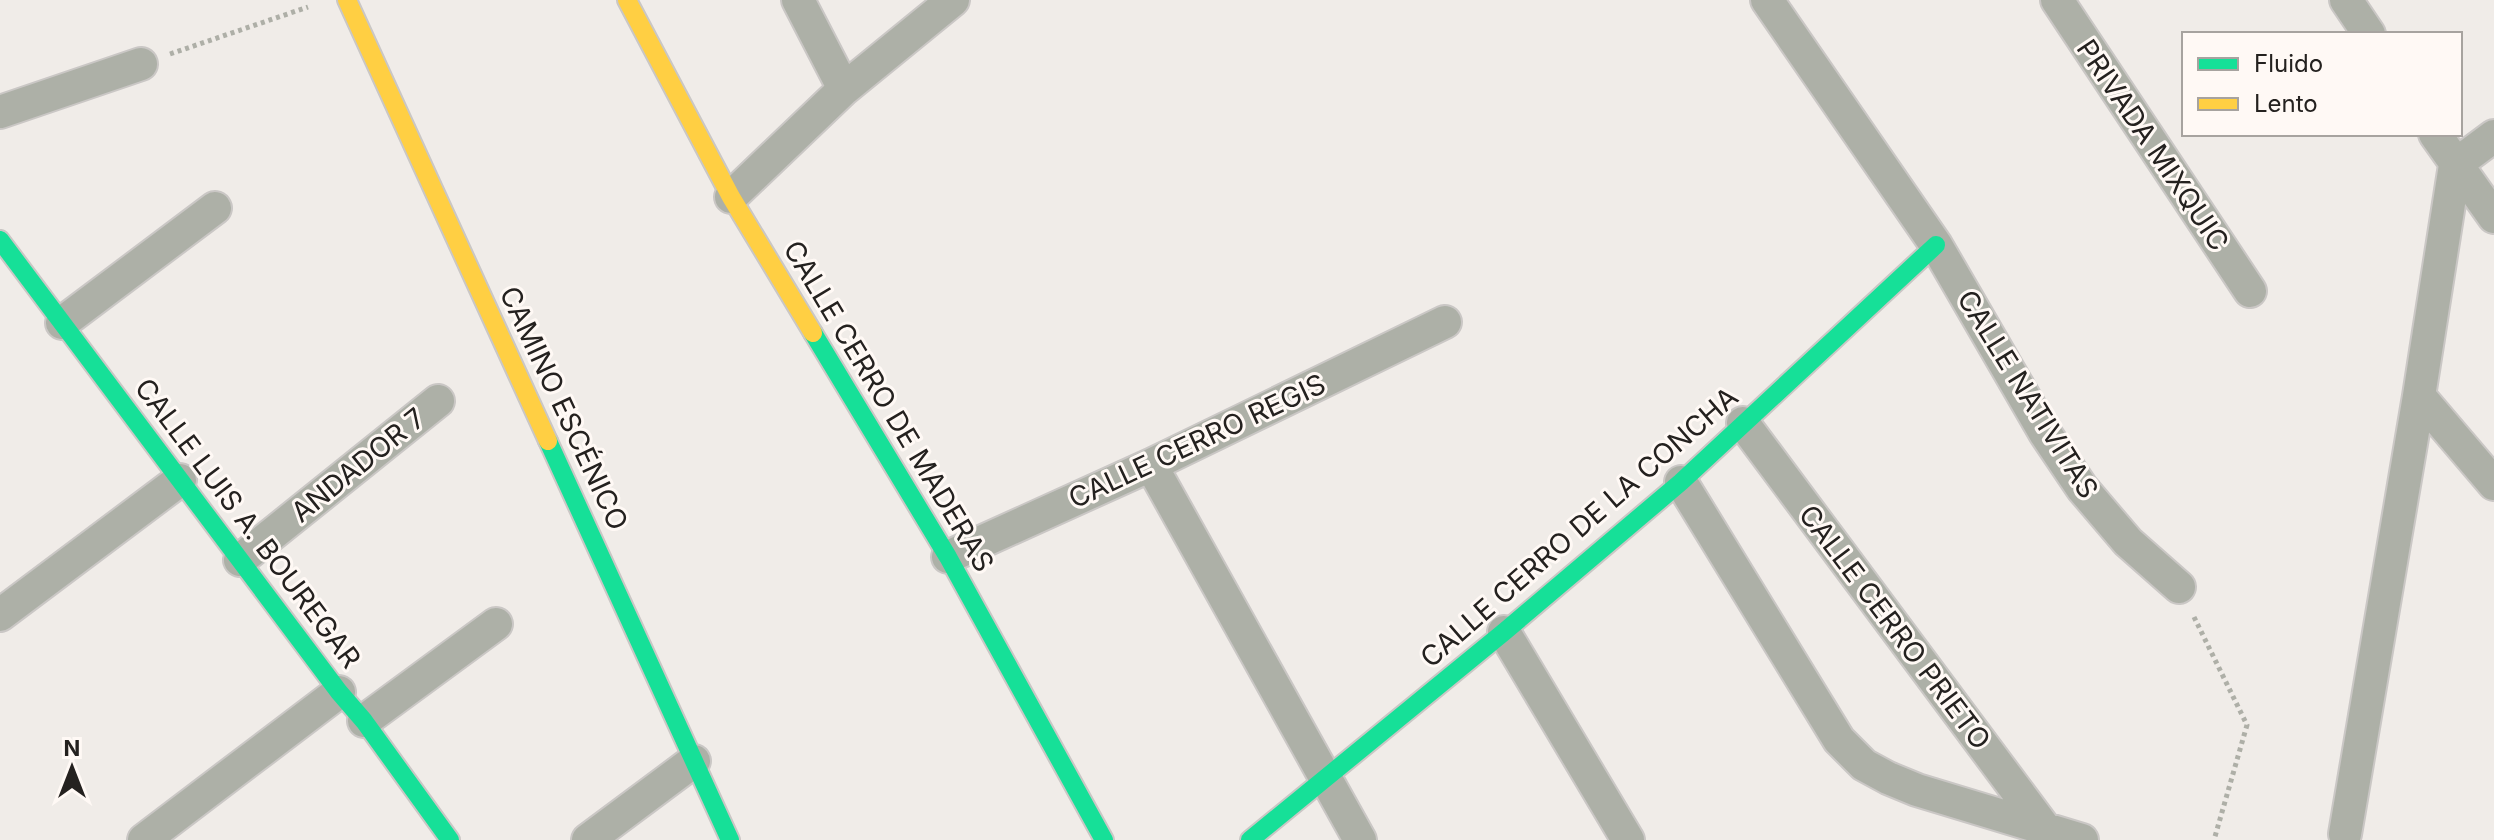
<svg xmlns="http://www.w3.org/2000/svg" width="2494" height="840" font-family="Inter,sans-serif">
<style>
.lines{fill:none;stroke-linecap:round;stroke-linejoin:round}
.street-casing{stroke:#cac7c5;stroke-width:36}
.fast-casing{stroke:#cac7c5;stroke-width:22}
.slow-casing{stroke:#cac7c5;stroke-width:22}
.path{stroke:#aeafa7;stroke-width:5;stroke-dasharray:4 4;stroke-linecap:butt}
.street{stroke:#adb0a7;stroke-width:32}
.fast{stroke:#16e098;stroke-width:18}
.slow{stroke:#ffcf43;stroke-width:18}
.labels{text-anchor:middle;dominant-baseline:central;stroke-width:6;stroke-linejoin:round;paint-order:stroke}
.street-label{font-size:28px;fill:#24211f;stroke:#fff9f5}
</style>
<rect width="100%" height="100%" fill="#f0ece8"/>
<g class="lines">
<defs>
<path id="street" d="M798 0 844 89
M1767 0 1936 245 2045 433 2082 488 2128 542 2179 587
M2057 0 2250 291
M2346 0 2369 34
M0 112 141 64
M2435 134 2494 217
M731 197 844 89 953 0
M62 323 215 208
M2419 396 2494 484
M1743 423 2046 830
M1151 465 1360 840
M1681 482 1839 740 1864 765 1888 778 1917 790 2082 840
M948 557 1151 465 1445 322
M240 560 438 401
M0 615 180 480
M1504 632 1628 840
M364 721 496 624
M2345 834 2419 396 2455 165 2494 136
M144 840 339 692
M588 840 694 761"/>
<path id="fast" d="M0 240 339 692 364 721 450 840
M813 333 948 557 1104 840
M548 441 730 840
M1250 840 1504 632 1681 482 1936 245"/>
<path id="slow" d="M347 0 548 441
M627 0 731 197 813 333"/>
</defs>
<!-- street casing -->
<use href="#street" class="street-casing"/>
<!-- fast casing -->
<use href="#fast" class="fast-casing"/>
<!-- slow casing -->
<use href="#slow" class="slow-casing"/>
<!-- path -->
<path class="path" d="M170 54 308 7
M2194 617 2247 725 2214 840"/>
<!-- street -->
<use href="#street" class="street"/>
<!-- fast -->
<use href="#fast" class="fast"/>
<!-- slow -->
<use href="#slow" class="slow"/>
</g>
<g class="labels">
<!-- street labels -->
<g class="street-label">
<text transform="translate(2153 145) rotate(56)">PRIVADA MIXQUIC</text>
<text transform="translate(2028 394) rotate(58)">CALLE NATIVITAS</text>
<text transform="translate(889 406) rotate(59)">CALLE CERRO DE MADERAS</text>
<text transform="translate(564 408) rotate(65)">CAMINO ESCÉNICO</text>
<text transform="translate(1197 441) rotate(-25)">CALLE CERRO REGIS</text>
<text transform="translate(358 465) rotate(-39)">ANDADOR 7</text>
<text transform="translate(248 523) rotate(53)">CALLE LUIS A. BOUREGAR</text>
<text transform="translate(1579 527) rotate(-41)">CALLE CERRO DE LA CONCHA</text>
<text transform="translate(1895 627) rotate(53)">CALLE CERRO PRIETO</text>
</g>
</g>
<!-- legend -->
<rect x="2182" y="32" width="280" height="104" fill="#fff9f5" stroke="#a7a39f" stroke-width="2"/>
<rect x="2198" y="58" width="40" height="12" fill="#16e098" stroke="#a7a39f" stroke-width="2"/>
<text x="2254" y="72" font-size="24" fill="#24211f">Fluido</text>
<rect x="2198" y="98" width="40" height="12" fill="#ffcf43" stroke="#a7a39f" stroke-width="2"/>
<text x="2254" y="112" font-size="24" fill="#24211f">Lento</text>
<!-- north arrow -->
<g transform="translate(72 768)" stroke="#fff9f5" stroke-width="6" paint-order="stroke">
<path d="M0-6L14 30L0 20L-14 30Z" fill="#24211f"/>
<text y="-12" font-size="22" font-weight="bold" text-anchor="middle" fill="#24211f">N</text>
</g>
</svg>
